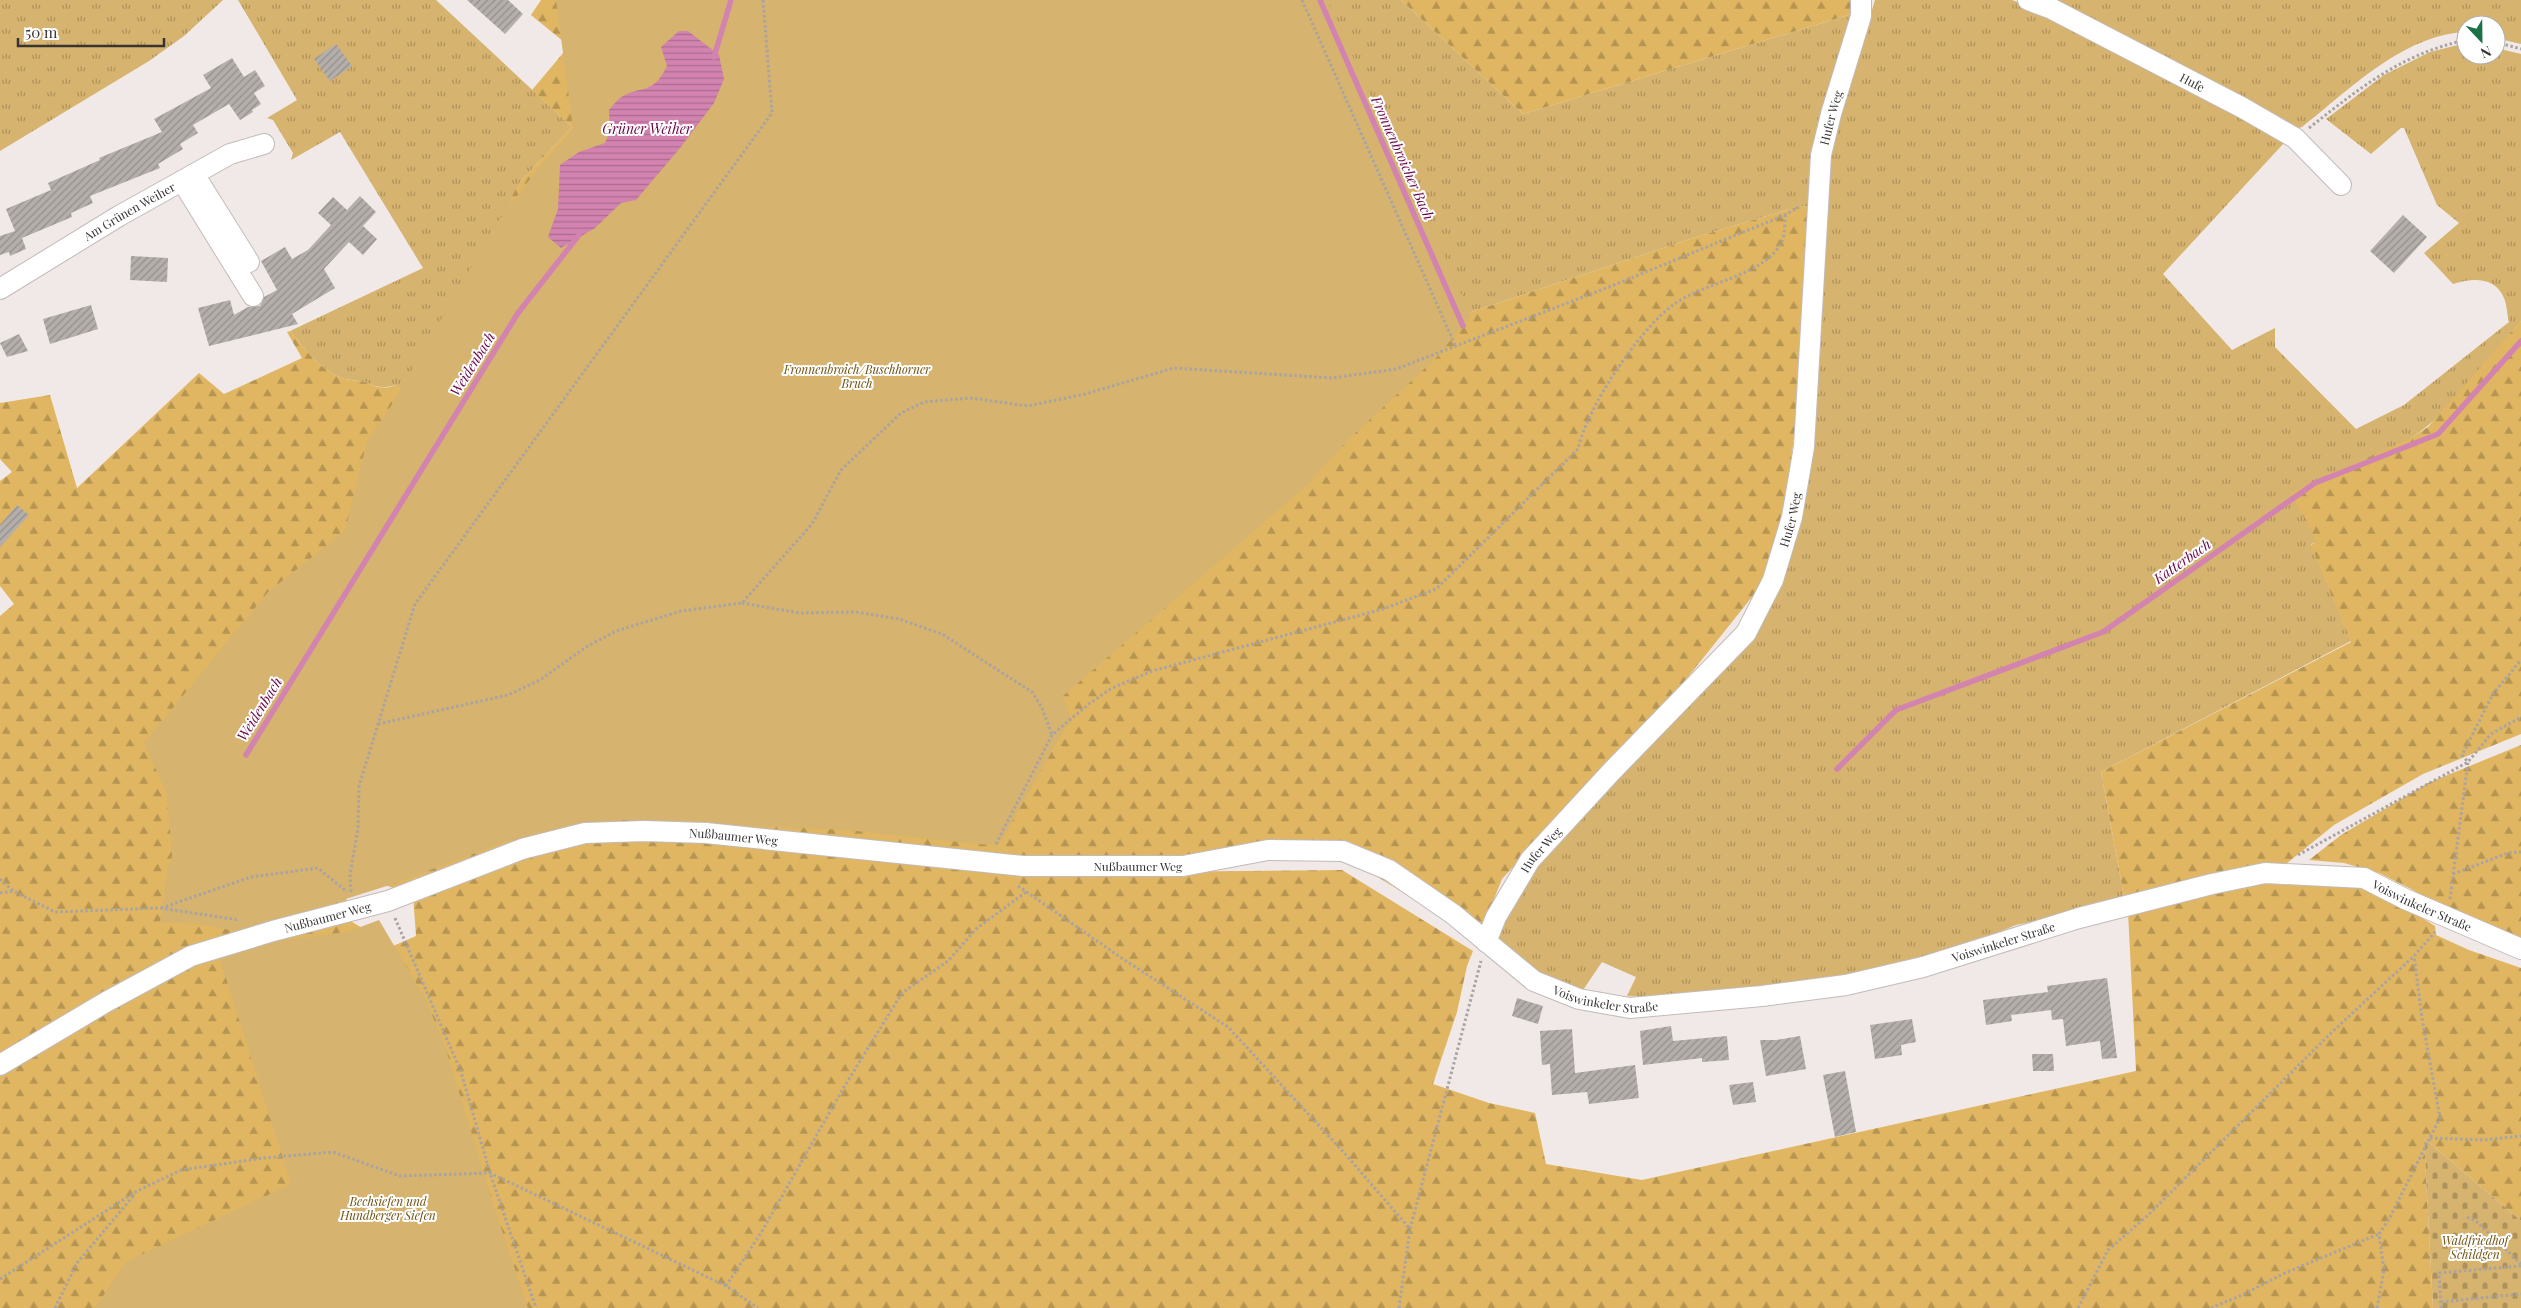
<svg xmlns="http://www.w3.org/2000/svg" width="2521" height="1308" font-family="'Playfair Display',serif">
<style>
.grass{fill:url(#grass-tufts)}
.forest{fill:url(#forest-firs);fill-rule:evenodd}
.cemetery{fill:url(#cemetery-stones)}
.park{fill:#d6b36e}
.water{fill:url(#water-rules)}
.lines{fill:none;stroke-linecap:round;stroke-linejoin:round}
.stream{stroke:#d283af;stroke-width:5.5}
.building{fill:url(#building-hatch)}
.minor-casing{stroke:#c2bbb9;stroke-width:22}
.path{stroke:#a9a3a1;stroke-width:3;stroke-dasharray:2.5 2.5;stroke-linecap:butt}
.minor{stroke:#fff;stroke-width:20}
.labels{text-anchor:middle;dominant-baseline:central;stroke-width:4;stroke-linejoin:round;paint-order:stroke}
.street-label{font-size:12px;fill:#373433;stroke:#fff}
.park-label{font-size:12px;font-style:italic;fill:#6e5212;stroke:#fff}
.water-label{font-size:14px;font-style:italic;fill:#680549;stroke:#fff}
</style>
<defs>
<pattern id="grass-tufts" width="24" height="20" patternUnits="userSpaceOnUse" patternTransform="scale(1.25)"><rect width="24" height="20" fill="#d6b36e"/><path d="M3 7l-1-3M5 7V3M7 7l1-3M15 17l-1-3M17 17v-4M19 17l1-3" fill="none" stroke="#ae925b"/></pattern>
<pattern id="forest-firs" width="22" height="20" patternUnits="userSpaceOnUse" patternTransform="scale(1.25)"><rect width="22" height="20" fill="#e0b663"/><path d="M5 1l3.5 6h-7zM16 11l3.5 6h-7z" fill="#b69552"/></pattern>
<pattern id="cemetery-stones" width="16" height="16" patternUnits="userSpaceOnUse" patternTransform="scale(1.25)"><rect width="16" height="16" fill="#d6b36e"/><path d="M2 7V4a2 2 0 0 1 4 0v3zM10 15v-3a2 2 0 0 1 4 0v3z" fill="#ae925b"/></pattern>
<pattern id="water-rules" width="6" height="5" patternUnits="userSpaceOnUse" patternTransform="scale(1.25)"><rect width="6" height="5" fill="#d283af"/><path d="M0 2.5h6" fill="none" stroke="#ab6c8f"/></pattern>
<pattern id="building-hatch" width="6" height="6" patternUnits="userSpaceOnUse" patternTransform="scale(1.25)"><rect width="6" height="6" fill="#b5afab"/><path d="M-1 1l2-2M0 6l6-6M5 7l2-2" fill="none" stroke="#948f8c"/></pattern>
</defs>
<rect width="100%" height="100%" fill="#f1e9e7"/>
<!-- grass -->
<path class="grass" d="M0 0H223L184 36 149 61 0 151Z
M238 0H436L572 127 520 182 505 216 404 392 395 385C383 389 376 387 365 382 358 380 350 381 342 378 319 369 305 349 290 331L423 268 340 132 291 160 293 153 273 120 267 118 297 100Z
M1321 0H1401L1523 114 1855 13 1811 207 1800 206 1696 237 1465 314Z
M1875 0H2012L2036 9 2225 104 2284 143 2163 274 2232 350 2275 328V347L2356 429 2404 405 2509 322C2507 314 2507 305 2504 298 2495 276 2471 278 2453 284L2424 253 2459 223 2437 205 2404 128H2401L2371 154 2326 119 2384 75 2430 52 2466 43V55H2496V48L2521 54V321C2489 359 2452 412 2411 438L2317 542 2311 544 2351 641 2101 772 2125 902 2016 925 1932 960 1839 984 1669 998 1627 996 1636 977 1602 962 1581 993 1487 946 1517 891 1701 678 1779 581 1832 140Z
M2042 0H2521V44L2496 38V25H2466V32C2404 34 2348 91 2302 127L2292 130Z"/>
<!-- forest -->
<path class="forest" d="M541 0H1321L1465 314 1696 237 1800 206 1811 207 1798 405 1790 468 1782 521 1765 575 1752 597 1684 682 1502 879 1478 939 1347 858 1028 862V873L1342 870 1473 951 1467 966 1457 1012 1433 1084 1489 1103 1535 1113 1546 1164 1642 1180 2136 1071 2128 912 2283 878 2351 881 2389 897 2435 926 2436 935 2469 950 2521 968V1221L2424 1138 2433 1308H0V616L14 604 0 586V481L12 472 0 459V403L50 395 77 488 199 373 224 394 302 358 287 332 290 331C305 349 319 369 342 378 350 381 358 380 365 382 376 387 384 390 395 385L404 392 506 216 513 194 520 182 572 127 532 90 569 46 531 15ZM354 874 413 895 416 936 393 946 347 919 346 875Z
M1401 0H1854L1855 13 1523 114Z
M2521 321V734L2423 774 2334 825 2281 868 2125 902 2101 772 2351 642 2311 545 2317 541 2290 493 2411 438 2428 427Z
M2521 745V943L2430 902 2413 890 2379 873 2344 863 2309 860 2341 835 2428 783Z"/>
<!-- cemetery -->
<path class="cemetery" d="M2424 1138 2521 1221V1308H2433Z"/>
<!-- park -->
<path class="park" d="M556 0H1327L1471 315 1437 357 1347 441 1307 485 1063 696 1071 718 998 846 847 830 624 820 582 823 504 842 396 883 239 933C213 924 187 923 160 922L169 863 171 861 172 855 167 794 144 743 268 592 345 531 367 441 391 406 496 224 536 171 571 132 573 128Z
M379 920 425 998 445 1046 492 1200 528 1308H95L126 1262 291 1184 219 956 244 945 347 932Z"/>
<!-- water -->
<path class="water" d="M679 31H688L719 55 724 79 714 103 680 148 636 200 621 203 595 228 561 248 548 237 558 209 560 165 579 152 605 143 610 131 609 110C612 107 616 101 620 98 641 84 652 97 667 66L661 47Z"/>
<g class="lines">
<!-- stream -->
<path class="stream" d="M1320 0 1463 326
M714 57 731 0
M246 755 518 313 579 235
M1837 769 1896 710 2103 632 2315 483 2438 434 2521 341"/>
</g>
<!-- building -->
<path class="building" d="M467 0H508L523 14 505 34Z
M336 44 352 66 330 81 314 59Z
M232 58 244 77 255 70 265 86 254 93 261 104 252 110 253 112 240 120 229 104 193 125 198 133 180 144 183 149 158 164 160 168 90 196 93 203 71 213 72 217 22 238 26 249 10 256 9 252 0 255V236L15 231 6 209 51 190 48 183 100 160 99 158 162 132 154 119 211 88 203 75Z
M360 196 376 212 363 226 377 239 363 255 349 242 324 269 335 288 292 314 298 324 209 346 198 308 230 300 234 315 248 307 260 306 264 297 277 290 261 261 285 247 292 259 308 250 331 225 318 213 333 197 347 210Z
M2403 215 2427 237 2394 273 2370 251Z
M131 256 168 258 167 282 130 280Z
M91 305 98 329 50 344 43 319Z
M19 334 28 351 7 357 0 343Z
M17 505 29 515 0 547V525Z
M2107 978 2117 1058 2102 1059 2100 1041 2066 1046 2063 1019 2052 1020 2051 1010 2011 1015 2012 1021 1986 1025 1983 1000 2048 992 2047 986Z
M1517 998 1543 1006 1538 1024 1512 1016Z
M1912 1019 1916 1042 1901 1045 1902 1055 1875 1059 1870 1025Z
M1671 1026 1673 1041 1727 1036 1729 1060 1702 1062V1058L1643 1065 1640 1031Z
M1572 1029 1575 1073 1635 1065 1639 1098 1589 1104 1587 1092 1552 1095 1550 1064 1542 1065 1540 1031Z
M1800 1036 1806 1069 1766 1076 1760 1040H1776Z
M2032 1054H2053L2054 1071H2033Z
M1845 1071 1856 1132 1835 1137 1823 1075Z
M1753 1082 1756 1102 1733 1105 1729 1085Z"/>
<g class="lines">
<defs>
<g id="minor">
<path id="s1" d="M2028 0 2052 9 2243 108 2295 138 2341 185"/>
<path d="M194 174 249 262"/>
<path d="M182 181 253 296"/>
<path id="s2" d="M0 289 119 216 230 154 264 144"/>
<path id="s3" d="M1486 942 1496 917 1530 860 1611 772 1746 633 1773 580 1792 517 1804 447 1821 155 1831 114 1861 16V0"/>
<path id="s4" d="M0 1065 106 1002 191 956 273 931 388 901 522 849 585 833 644 831 706 833 1023 866H1183L1268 850 1343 851 1389 870 1453 914 1534 981 1579 999 1630 1008 1762 996 1846 985 1923 967 2079 918 2212 884 2265 873 2364 878 2405 899 2521 949"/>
</g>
</defs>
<!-- minor casing -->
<use href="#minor" class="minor-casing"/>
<!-- path -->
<path class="path" d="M1302 0 1455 345
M2496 42 2521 49
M2309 128C2360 88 2401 54 2466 40
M742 603 800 613 856 612 899 619 942 634 1032 692 1042 708 1052 735
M378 724 508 695 540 680 586 647 616 631 681 611 742 603 812 524 841 470 901 413 924 402 971 398 1028 406 1085 394 1174 368 1332 378 1396 369 1609 287 1785 215 1799 207
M996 844 1052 735 1090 703 1112 688 1152 671 1383 609 1436 589 1578 449C1587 407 1639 330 1673 305 1703 282 1766 276 1782 241 1785 234 1785 223 1785 215
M2298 855 2468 762 2491 734 2521 717
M2453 874 2508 853 2521 852
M0 879 13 891 55 912 160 908 239 920
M1018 886 1123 959 1228 1027 1347 1156 1410 1229
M351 892 350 874 358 829 359 786 415 604 772 113 763 0
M0 893 13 891
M2450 899 2468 762 2462 755 2493 694 2521 660
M161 908 251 877 318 868 347 892
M395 918 461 1072 490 1173 536 1308
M2430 1138 2484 1140 2521 1136
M2467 1217 2476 1221 2521 1264
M2449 1251 2503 1247
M0 1279 137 1191 181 1170 264 1158 333 1152 400 1176 490 1173 726 1286 758 1308
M726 1286 761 1233 844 1087 902 993 948 961 976 929 1026 892
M2441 1302 2521 1294
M55 1308 77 1263 135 1194
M1399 1308 1410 1229 1481 961
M2078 1308 2108 1250 2147 1216 2331 1033 2414 956 2435 932
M2211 1308 2242 1295 2285 1273 2379 1234
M2377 1308 2384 1270 2379 1234 2389 1219 2440 1118 2422 1018 2414 956
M2441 1308 2439 1273 2521 1266"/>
<!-- minor -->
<use href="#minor" class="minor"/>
</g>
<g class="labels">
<!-- street labels -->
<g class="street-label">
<text stroke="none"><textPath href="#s1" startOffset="184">Hufe</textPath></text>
<text stroke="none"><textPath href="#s3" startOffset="934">Hufer Weg</textPath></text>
<text stroke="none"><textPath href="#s2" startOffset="151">Am Grünen Weiher</textPath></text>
<text stroke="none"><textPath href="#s3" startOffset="529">Hufer Weg</textPath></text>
<text stroke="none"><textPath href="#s4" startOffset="782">Nußbaumer Weg</textPath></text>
<text stroke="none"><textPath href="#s3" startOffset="108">Hufer Weg</textPath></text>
<text stroke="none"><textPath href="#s4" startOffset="1188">Nußbaumer Weg</textPath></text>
<text stroke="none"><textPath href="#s4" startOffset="2542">Voiswinkeler Straße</textPath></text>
<text stroke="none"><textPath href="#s4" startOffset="362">Nußbaumer Weg</textPath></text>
<text stroke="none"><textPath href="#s4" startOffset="2108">Voiswinkeler Straße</textPath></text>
<text stroke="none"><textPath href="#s4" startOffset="1702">Voiswinkeler Straße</textPath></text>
</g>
<!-- park labels -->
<g class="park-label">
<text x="857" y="369">Fronnenbroich/Buschhorner<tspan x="857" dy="14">Bruch</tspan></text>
<text x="388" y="1201">Bechsiefen und<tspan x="388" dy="14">Hundberger Siefen</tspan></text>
<text x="2475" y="1240">Waldfriedhof<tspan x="2475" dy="14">Schildgen</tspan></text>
</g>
<!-- water labels -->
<g class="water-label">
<text x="647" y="128">Grüner Weiher</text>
<text transform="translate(1403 158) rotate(66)">Fronnenbroicher Bach</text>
<text transform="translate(472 364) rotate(-58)">Weidenbach</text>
<text transform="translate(2182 561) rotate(-35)">Katterbach</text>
<text transform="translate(259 709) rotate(-58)">Weidenbach</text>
</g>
</g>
<!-- north arrow -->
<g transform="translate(2481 40) rotate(158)"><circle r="24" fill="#ffffff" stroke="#afaead"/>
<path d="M0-4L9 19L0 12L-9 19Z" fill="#1b7246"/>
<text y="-8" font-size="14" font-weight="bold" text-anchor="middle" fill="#373433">N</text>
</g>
<!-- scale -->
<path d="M18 38v8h146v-8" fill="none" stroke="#373433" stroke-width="2.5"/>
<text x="25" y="38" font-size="15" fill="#373433" stroke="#ffffff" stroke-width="4" paint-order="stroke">50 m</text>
</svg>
